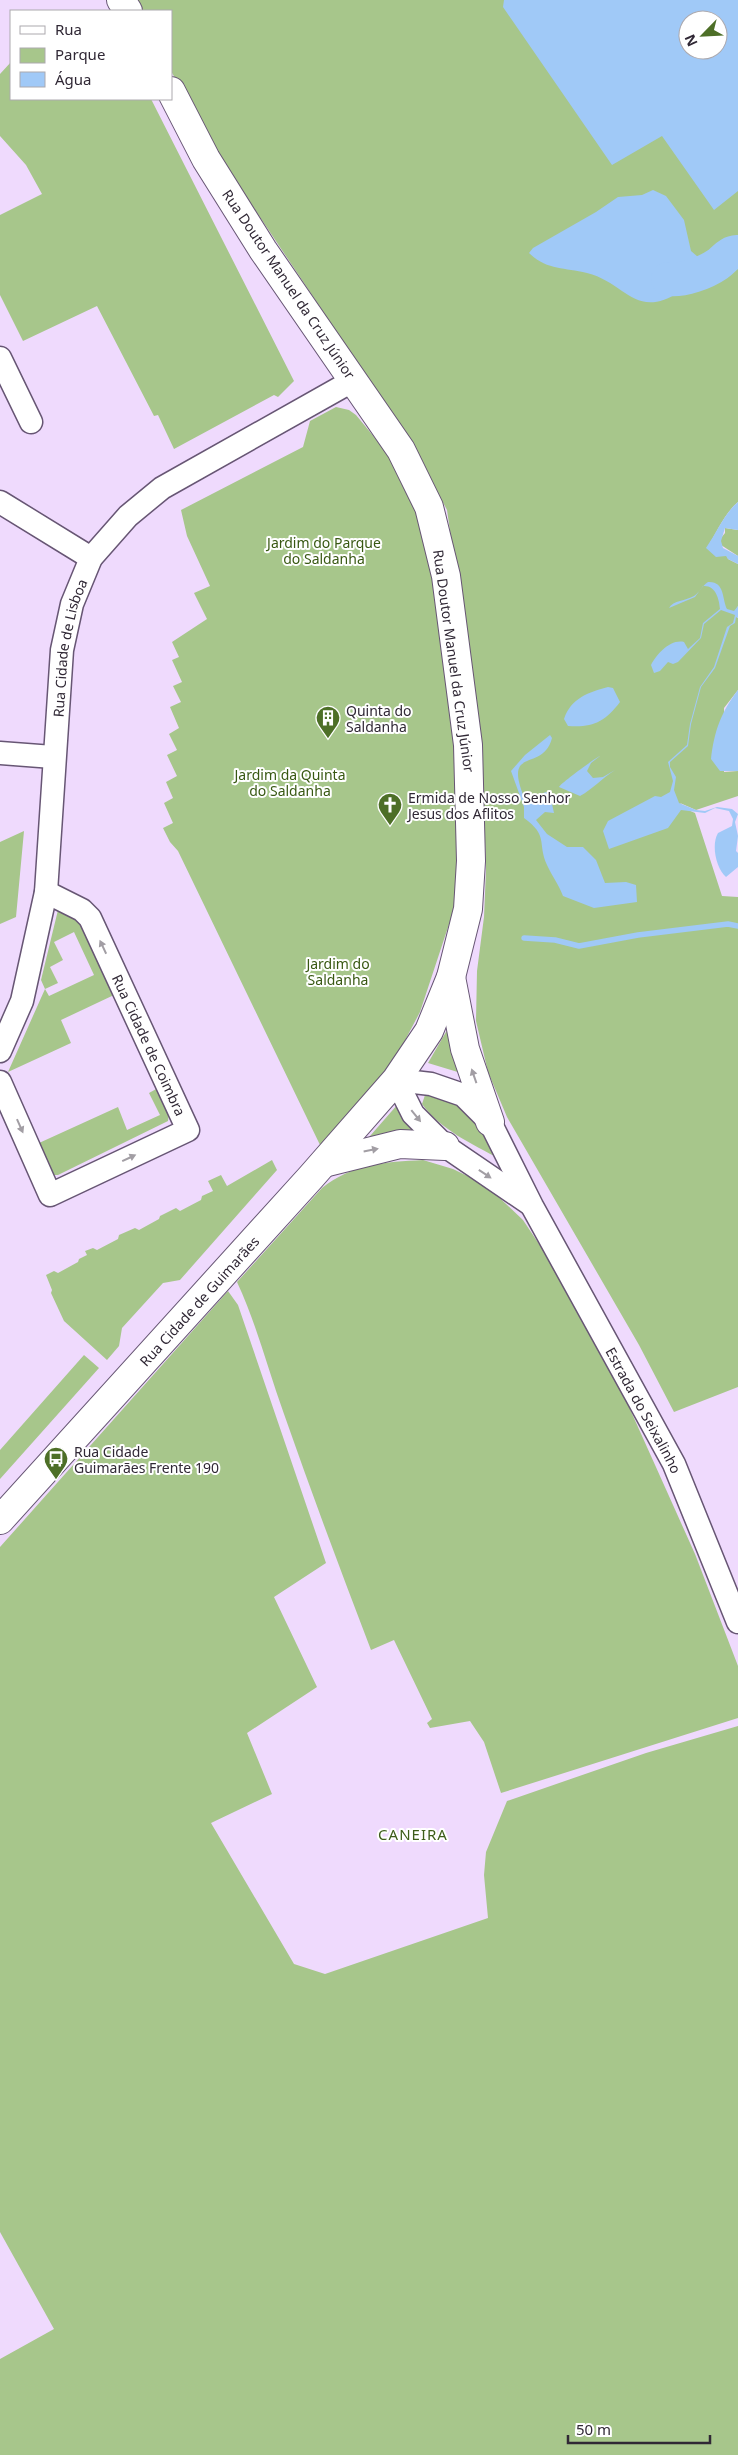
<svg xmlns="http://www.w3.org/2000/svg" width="738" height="2455" font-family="'Noto Sans',sans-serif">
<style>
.green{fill:#a7c68b;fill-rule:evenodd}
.water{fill:#a0c9f7;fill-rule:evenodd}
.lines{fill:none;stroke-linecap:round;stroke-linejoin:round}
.stream{stroke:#a0c9f7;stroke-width:5.5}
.river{stroke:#a0c9f7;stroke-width:34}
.street-casing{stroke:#675674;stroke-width:25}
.secondary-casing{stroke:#675674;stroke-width:30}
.street{stroke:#fff;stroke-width:22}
.secondary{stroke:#fff;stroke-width:28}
.oneway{fill:#a29ea4}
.labels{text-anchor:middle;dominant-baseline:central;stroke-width:4;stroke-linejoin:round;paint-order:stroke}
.street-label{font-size:14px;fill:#302835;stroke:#fff}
.park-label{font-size:14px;fill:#385812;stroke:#fff}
.poi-label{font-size:14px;fill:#302835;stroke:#fff;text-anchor:start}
.neighbourhood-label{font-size:15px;letter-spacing:1px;fill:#3d5c1a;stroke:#fff}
</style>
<rect width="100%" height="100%" fill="#efdafd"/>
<!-- green -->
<path class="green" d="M132 0H738V502C724 514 717 532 707 548L727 556 728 559 738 564V606L735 616 738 618V690L724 708V772L738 771V796L696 810 680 803 686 809 695 813 722 896 738 897V1387L674 1412 639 1345 507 1117 488 1072 476 1021 477 971 484 917 486 870 482 752 447 510 413 446 215 150 171 71V11H138ZM688 20H718V50H688Z
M11 62V99H151L294 381 278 397 274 395 174 449 158 415 154 416 97 306 23 341 0 295V215L42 194 26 165 0 136V74Z
M336 407 349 410 356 415 375 438 405 478 418 510 435 585 455 756 458 872 456 903 420 1012 401 1048 367 1097 321 1147 178 851 170 842 163 828 173 823 164 803 173 798 166 782 177 776 167 755 177 750 169 734 179 728 170 707 181 702 173 686 182 682 172 660 179 657 172 642 207 619 194 593 210 586 187 536 181 510 303 447 310 421Z
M725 528 738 530V556L721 545V538L725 533Z
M24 831 16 917 0 924V842Z
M58 910 80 921 114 995 61 1020 71 1043 8 1072 45 989 41 980ZM74 932 94 975 49 996 45 989 58 983 50 967 63 960 54 942Z
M450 1025 461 1073 428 1063Z
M158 1088 169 1112 168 1121 58 1175H52L39 1143 118 1107 127 1130 160 1115 149 1093Z
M425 1095C431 1096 439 1096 445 1098 465 1105 489 1141 500 1159 472 1144 441 1130 422 1104Z
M398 1104 417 1133 363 1144Z
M272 1160 277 1170 180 1280 163 1283 122 1328 119 1346 107 1360 64 1321 51 1293 52 1290 46 1275 54 1271 58 1273 78 1262 79 1259 87 1255 85 1251 93 1248 97 1250 118 1239 119 1235 135 1228 139 1230 159 1219 160 1216 176 1208 180 1211 201 1200 202 1196 213 1191 208 1181 221 1175 227 1186Z
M423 1160 453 1169 486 1185 523 1220 545 1253 607 1358 695 1554 738 1666V1718L501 1793 484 1742 470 1721 430 1728 427 1723 432 1719 394 1640 371 1650C341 1572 312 1494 284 1414 268 1370 257 1325 237 1282L322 1188C352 1164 385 1162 423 1160Z
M228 1291 238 1305 326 1563 274 1597 317 1687 247 1733 272 1794 211 1823 294 1964 325 1974 488 1918 484 1875 486 1852 507 1801 646 1753 738 1726V2455H0V2359L54 2329 0 2232V1547Z
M84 1355 99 1368 0 1479V1450Z"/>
<!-- water -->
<path class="water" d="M504 0H738V191L714 210 662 136 612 165 503 7ZM688 20H718V50H688Z
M653 190 666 196 684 220 691 251 712 269C704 279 692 284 681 291 635 321 627 283 587 273 564 267 548 271 529 253L533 248 596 212 618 197 642 195Z
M738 502V530L725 528 721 541 723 548 738 556V564L728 559 726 556 716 557 706 548C717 532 724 514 738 502Z
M708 582C725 581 722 599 727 609L734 611 738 606V618L736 617 735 623 730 626 715 668 701 687 691 724 688 746 670 762V767L676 777 674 790 679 803 696 810 705 811 717 807 732 809 738 814 735 822 738 836 736 851 738 853V867L726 877C716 868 711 845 718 833L732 826 733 819 729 811 715 808 705 813 681 810 668 828 609 849 603 831 608 821 655 796 661 797 670 792 673 781 668 762 687 745 690 724 700 687 714 667 727 627 733 623 735 615 721 610 704 624 701 638 678 662 673 664 668 662 660 671 654 673 651 665C657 654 670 639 684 642L688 649 700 638 703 623 720 609C719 599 716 585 703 586L695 597 669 608C673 600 686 601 694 596 700 592 701 587 708 582Z
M608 687 613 688 620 702C605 722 592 728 568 726L564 719C571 698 589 692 608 687Z
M738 690V771H720L711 759C714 732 721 712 738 690Z
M550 735 552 738C543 773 503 745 524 797L528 799 546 792 550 795 554 813 545 812 536 820 547 834 567 847H583L596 860 605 883 626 882 636 885 637 902 594 908 563 896C559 885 552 876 547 865 537 843 549 836 524 818V807L511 771 525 755Z
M600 756 591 763 587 771 593 778 603 777 615 770C602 778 593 789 580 796L559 787C560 784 595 758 600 756Z"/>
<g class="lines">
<!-- stream -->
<path class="stream" d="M524 938 555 940 579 946 638 935 728 924 738 926"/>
<!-- river -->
<path class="river" d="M668 279C683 281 705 273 718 264 726 258 727 253 738 252"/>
<defs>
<g id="street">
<path d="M0 358 31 422"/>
<path d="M0 502 91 558"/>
<path d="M0 753 53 757"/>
<path id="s1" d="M0 1051 22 1001 46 892 62 650 72 604 91 558 128 516 162 488 354 380"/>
<path id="s2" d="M396 1080 431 1084 463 1095 490 1122 532 1206 674 1464 738 1622"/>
<path d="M396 1080 413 1114 445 1146 530 1204"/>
<path d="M0 1082 50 1195 188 1130 90 918 82 910 46 892"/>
</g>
<g id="secondary">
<path d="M121 0 128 11"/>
<path d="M451 977 465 1049 490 1122"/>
<path d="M324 1163 400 1144 445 1146"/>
<path id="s3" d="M0 1520 311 1177 396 1080 429 1031 451 977 468 909 471 861 468 745 446 576 429 507 401 450 263 250 206 159 171 91"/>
</g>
</defs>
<!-- street casing -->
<use href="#street" class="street-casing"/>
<!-- secondary casing -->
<use href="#secondary" class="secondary-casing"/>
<!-- street -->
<use href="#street" class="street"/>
<!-- secondary -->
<use href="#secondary" class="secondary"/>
</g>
<!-- one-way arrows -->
<defs><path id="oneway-solid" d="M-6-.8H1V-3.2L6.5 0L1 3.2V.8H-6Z" transform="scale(1.25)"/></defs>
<g class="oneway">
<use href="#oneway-solid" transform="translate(103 947) rotate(-115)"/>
<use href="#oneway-solid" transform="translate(474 1076) rotate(-109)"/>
<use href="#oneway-solid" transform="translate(416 1116) rotate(51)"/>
<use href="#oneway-solid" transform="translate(20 1126) rotate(66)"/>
<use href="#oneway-solid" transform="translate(371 1150) rotate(-11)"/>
<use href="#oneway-solid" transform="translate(129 1158) rotate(-25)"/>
<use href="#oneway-solid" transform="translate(485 1174) rotate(34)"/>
</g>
<!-- icons -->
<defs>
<symbol id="building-pin" viewBox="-11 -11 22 30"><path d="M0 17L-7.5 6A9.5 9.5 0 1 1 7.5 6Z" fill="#4d6f27" stroke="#fff"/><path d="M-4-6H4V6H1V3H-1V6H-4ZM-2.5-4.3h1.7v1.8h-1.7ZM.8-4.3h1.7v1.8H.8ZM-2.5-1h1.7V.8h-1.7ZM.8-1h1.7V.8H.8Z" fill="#fff"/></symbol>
<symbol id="church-pin" viewBox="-11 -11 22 30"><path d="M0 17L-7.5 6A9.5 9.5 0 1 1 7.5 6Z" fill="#4d6f27" stroke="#fff"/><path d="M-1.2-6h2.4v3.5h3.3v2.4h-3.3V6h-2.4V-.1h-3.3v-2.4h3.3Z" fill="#fff"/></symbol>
<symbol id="bus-pin" viewBox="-11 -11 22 30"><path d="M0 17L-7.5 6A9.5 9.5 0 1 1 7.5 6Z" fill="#4d6f27" stroke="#fff"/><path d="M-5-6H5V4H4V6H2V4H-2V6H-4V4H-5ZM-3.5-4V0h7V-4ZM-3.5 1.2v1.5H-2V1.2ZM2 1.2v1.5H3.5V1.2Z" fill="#fff"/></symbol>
</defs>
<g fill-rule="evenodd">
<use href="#building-pin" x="314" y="704" width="28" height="38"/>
<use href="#church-pin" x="376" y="791" width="28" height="38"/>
<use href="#bus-pin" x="42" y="1445" width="28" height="38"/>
</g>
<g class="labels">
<!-- street labels -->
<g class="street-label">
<text transform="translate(289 284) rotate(56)">Rua Doutor Manuel da Cruz Júnior</text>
<text stroke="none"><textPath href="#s1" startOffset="412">Rua Cidade de Lisboa</textPath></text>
<text transform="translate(454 661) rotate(82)">Rua Doutor Manuel da Cruz Júnior</text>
<text transform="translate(149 1045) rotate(65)">Rua Cidade de Coimbra</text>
<text stroke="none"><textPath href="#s3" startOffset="296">Rua Cidade de Guimarães</textPath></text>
<text stroke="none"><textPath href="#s2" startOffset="434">Estrada do Seixalinho</textPath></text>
</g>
<!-- park labels -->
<g class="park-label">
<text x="324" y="542">Jardim do Parque<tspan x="324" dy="16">do Saldanha</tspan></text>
<text x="290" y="774">Jardim da Quinta<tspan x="290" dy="16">do Saldanha</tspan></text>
<text x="338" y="963">Jardim do<tspan x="338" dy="16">Saldanha</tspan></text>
</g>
<!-- poi labels -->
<g class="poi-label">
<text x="346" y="710">Quinta do<tspan x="346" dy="16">Saldanha</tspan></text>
<text x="408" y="797">Ermida de Nosso Senhor<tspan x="408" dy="16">Jesus dos Aflitos</tspan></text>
<text x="74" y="1451">Rua Cidade<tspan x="74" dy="16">Guimarães Frente 190</tspan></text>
</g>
<!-- neighbourhood labels -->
<g class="neighbourhood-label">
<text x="413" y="1834">CANEIRA</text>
</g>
</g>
<!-- legend -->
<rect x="10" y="10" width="162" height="90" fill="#ffffff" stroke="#aca9ae"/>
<rect x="20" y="26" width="25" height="8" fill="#ffffff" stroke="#aca9ae"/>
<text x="55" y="35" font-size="15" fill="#302835">Rua</text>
<rect x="20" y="48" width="25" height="15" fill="#a7c68b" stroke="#aca9ae"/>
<text x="55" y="60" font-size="15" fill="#302835">Parque</text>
<rect x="20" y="72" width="25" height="15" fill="#a0c9f7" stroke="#aca9ae"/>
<text x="55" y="85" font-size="15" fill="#302835">Água</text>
<!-- north arrow -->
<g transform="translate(703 35) rotate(246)"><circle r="24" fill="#ffffff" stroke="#aca9ae"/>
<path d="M0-4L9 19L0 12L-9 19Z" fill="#4d6f27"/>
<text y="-8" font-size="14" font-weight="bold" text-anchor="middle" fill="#302835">N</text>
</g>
<!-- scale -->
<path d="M568 2435v8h142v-8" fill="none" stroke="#302835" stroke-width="2.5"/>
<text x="576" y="2435" font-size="15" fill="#302835" stroke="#ffffff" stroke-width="4" paint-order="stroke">50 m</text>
</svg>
